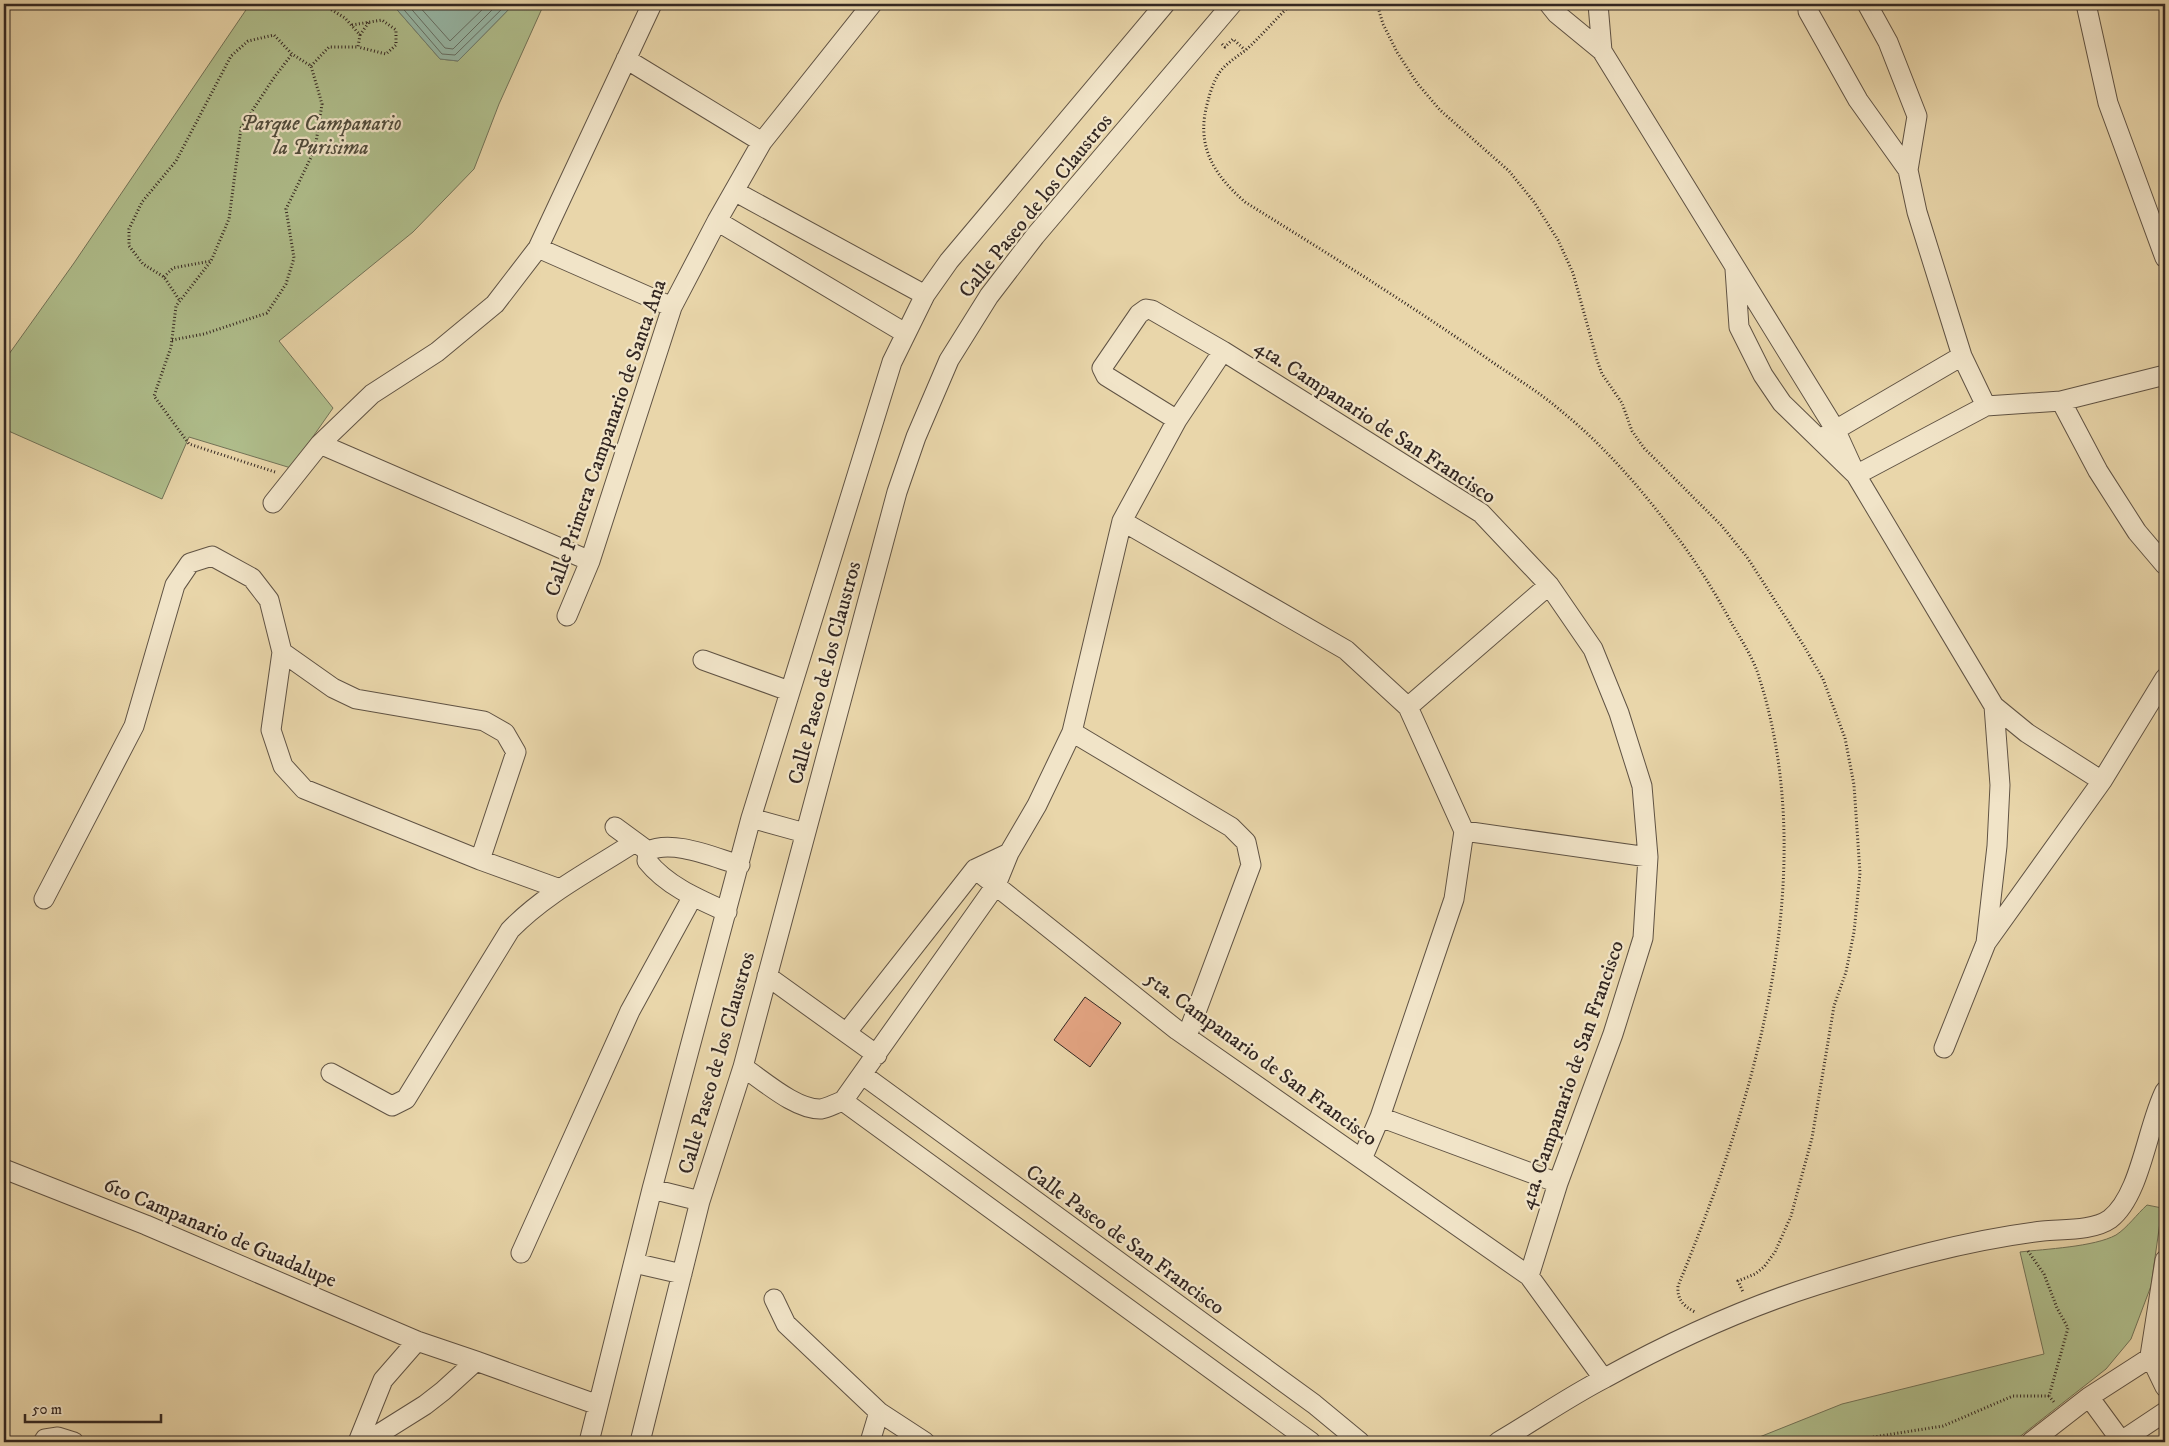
<svg xmlns="http://www.w3.org/2000/svg" width="2169" height="1446" font-family="'IM FELL DW Pica',serif">
<style>
.green{fill:#b0bf8d;stroke:#727358}
.water{fill:#97b9a9;stroke:#6f7f73}
.lines{fill:none;stroke-linecap:round;stroke-linejoin:round}
.shore{stroke:#657066;stroke-width:1}
.building{fill:#e3a482;stroke:#332722}
.minor-casing{stroke:#605344;stroke-width:21}
.path{stroke:#332722;stroke-width:3;stroke-dasharray:1 2.5;stroke-linecap:butt}
.minor{stroke:#f1e4c8;stroke-width:19}
.labels{text-anchor:middle;dominant-baseline:central;stroke-width:4.5;stroke-linejoin:round;paint-order:stroke}
.park-label{font-size:21px;font-style:italic;fill:#524d3d;stroke:#f1e4c8}
.street-label{font-size:21px;fill:#332722;stroke:#f1e4c8}
</style>
<rect width="100%" height="100%" fill="#e9d6aa"/>
<filter id="stains"><feTurbulence type="fractalNoise" baseFrequency=".004" numOctaves="4"/><feColorMatrix values="0 0 0 0 .2 0 0 0 0 .09 0 0 0 0 .02 0 0 0 .5 -.17"/></filter>
<radialGradient id="worn" r=".72"><stop offset=".6" stop-color="#630" stop-opacity="0"/><stop offset="1" stop-color="#630" stop-opacity=".3"/></radialGradient>
<!-- green -->
<path class="green" d="M250 4H392L440 59 458 61 514 4H544L499 104 474 169 413 232 279 341 333 408 291 468 189 437 162 499 4 429V361L74 263Z
M2147 1205 2162 1208 2151 1286 2131 1339 2106 1369 2013 1442H1747L1842 1404 2044 1354 2020 1252C2045 1249 2094 1247 2116 1235 2127 1228 2137 1214 2147 1205Z"/>
<!-- water -->
<path class="water" d="M392 4H514L458 61 440 59Z"/>
<g class="lines">
<!-- shore -->
<path class="shore" d="M399 4 442 54 455 55 507 4
M407 4 445 48 453 49 498 4
M417 4 450 41 488 4"/>
</g>
<!-- building -->
<path class="building" d="M1085 997 1121 1023 1090 1067 1054 1040Z"/>
<g class="lines">
<defs>
<path id="minor" d="M1549 4 1557 14 1602 51 1835 429 1856 475 1994 706 2000 785 1997 846 1986 943
M1598 4 1602 51
M1808 4V11L1858 100 1908 170
M1867 4 1888 42 1917 116 1908 170 1917 212 1962 356 1986 406 2061 401 2098 471 2137 532 2165 565
M2086 4 2108 103 2165 258
M626 59 762 142
M734 191 925 295
M717 221 905 333
M538 248 672 307
M1735 269 1739 327 1763 375 1782 403 1856 475 1986 406
M2061 401 2165 375
M1177 420 1106 376 1102 368 1139 314 1146 309 1152 310 1223 351 1481 513 1549 585 1593 649 1619 713 1642 786 1648 857 1643 938 1613 1034 1558 1183 1529 1276
M1825 436 1962 356
M320 444 590 561
M273 503 320 444 372 394 437 352 495 304 538 248 652 4
M1122 521 1346 650 1408 707 1464 831 1454 899 1380 1117 1362 1159
M567 616 590 561 672 307 717 221 762 142 872 4
M282 652 333 688 356 699 484 721 505 733 516 752 480 860
M703 660 789 691
M1994 706 2027 733 2102 781
M1408 707 1549 585
M1072 732 1231 827 1246 842 1251 865 1187 1036
M751 818 805 833
M615 827 645 849
M1464 831 1648 857
M648 851 647 861C667 886 698 899 727 912
M648 851C673 839 715 858 740 865
M975 869 1177 1030 1529 1276 1603 1378
M44 899 134 726 175 585 190 563 212 556 252 578 269 600 282 652 271 730 283 766 304 789 480 860 560 889
M767 976 877 1055
M847 1032 975 869 1009 853
M1944 1048 1986 943 2102 781 2165 678
M743 1067C764 1081 796 1110 821 1109 828 1108 836 1103 843 1101L996 885 1009 853 1037 805 1072 732 1122 521 1177 420 1223 351
M331 1073 392 1106 406 1099 510 930C546 893 592 870 635 842
M863 1075 1314 1404 1360 1442
M843 1101 1311 1442
M1380 1117 1558 1183
M4 1169 146 1225 417 1341 476 1361 598 1405
M652 1189 700 1201
M521 1253 630 1011 693 896
M2165 1260 2150 1356 2165 1387
M634 1263 682 1274
M774 1299 786 1324 879 1412 925 1442
M2089 1397 2122 1442
M43 1442 45 1439 58 1437 74 1442
M358 1442 383 1380 417 1341
M366 1442 425 1405 443 1391 476 1361
M589 1442 652 1189 751 818 892 362 925 295 949 261 1165 4
M640 1442 700 1201 743 1067 897 492 916 437 949 360 989 296 1035 236 1232 4
M870 1442 879 1412
M1498 1442C1534 1421 1568 1397 1605 1378 1672 1341 1744 1308 1817 1285 1890 1262 1967 1240 2043 1231 2063 1229 2093 1231 2110 1219 2141 1195 2147 1126 2165 1091
M2031 1442 2089 1397 2165 1348
M2120 1442 2165 1412"/>
</defs>
<!-- minor casing -->
<use href="#minor" class="minor-casing"/>
<!-- path -->
<path class="path" d="M1291 4C1277 18 1263 34 1248 48 1239 56 1227 62 1219 73 1214 81 1210 92 1208 101 1195 145 1213 174 1245 202 1327 253 1409 304 1488 359 1512 376 1538 391 1560 410 1605 446 1644 492 1678 538 1698 565 1716 594 1732 624 1741 639 1751 655 1757 671 1824 870 1755 1100 1678 1286 1677 1299 1683 1306 1695 1312
M1377 4 1383 24 1397 52 1417 83 1440 110 1509 171 1534 202 1558 240 1573 273 1597 360 1602 374 1622 403 1632 431 1644 448 1721 525 1747 557 1804 646 1823 679 1845 738 1854 785 1860 873 1854 932 1846 972 1834 1006 1812 1138 1791 1216 1775 1252 1764 1267 1755 1274 1738 1281 1743 1292
M352 25 382 20 396 30V45L386 54 358 47
M360 35 369 22
M1222 44 1225 47 1233 39 1245 50
M311 66 329 47H358L360 35 345 18 322 4
M164 277 173 268 211 261
M172 340 204 334 267 313 286 284 294 258 286 209 315 149 322 104 311 66 292 54 274 35 248 41 231 56 176 161 142 202 129 229V246L143 264 164 277 180 301
M275 472 189 444 154 396 171 347 176 306 211 261 229 219 241 128 273 79 292 54
M2028 1251 2044 1274 2057 1308 2068 1328 2049 1396 2054 1402
M1842 1442 1943 1426 2013 1396H2049"/>
<!-- minor -->
<use href="#minor" class="minor"/>
</g>
<g class="labels">
<!-- park labels -->
<g class="park-label">
<text x="321" y="124">Parque Campanario<tspan x="321" dy="24">la Purisima</tspan></text>
</g>
<!-- street labels -->
<g class="street-label">
<text transform="translate(1036 206) rotate(-51)">Calle Paseo de los Claustros</text>
<text transform="translate(1375 422) rotate(33)">4ta. Campanario de San Francisco</text>
<text transform="translate(606 438) rotate(-71)">Calle Primera Campanario de Santa Ana</text>
<text transform="translate(825 673) rotate(-75)">Calle Paseo de los Claustros</text>
<text transform="translate(1261 1059) rotate(36)">5ta. Campanario de San Francisco</text>
<text transform="translate(717 1063) rotate(-74)">Calle Paseo de los Claustros</text>
<text transform="translate(1572 1075) rotate(-71)">4ta. Campanario de San Francisco</text>
<text transform="translate(220 1233) rotate(23)">6to Campanario de Guadalupe</text>
<text transform="translate(1125 1240) rotate(36)">Calle Paseo de San Francisco</text>
</g>
</g>
<!-- margin -->
<rect width="2169" height="1446" fill="none" stroke="#e9d6aa" stroke-width="20"/>
<rect x="5" y="5" width="2159" height="1436" fill="none" stroke="#332722" stroke-width="2.5"/>
<rect x="10" y="10" width="2149" height="1426" fill="none" stroke="#332722"/>
<!-- scale -->
<path d="M25 1414v8h136v-8" fill="none" stroke="#332722" stroke-width="2.5"/>
<text x="32" y="1414" font-size="15" fill="#332722" stroke="#f1e4c8" stroke-width="4" paint-order="stroke">50 m</text>
<rect width="100%" height="100%" filter="url(#stains)"/>
<rect width="100%" height="100%" fill="url(#worn)"/>
</svg>
